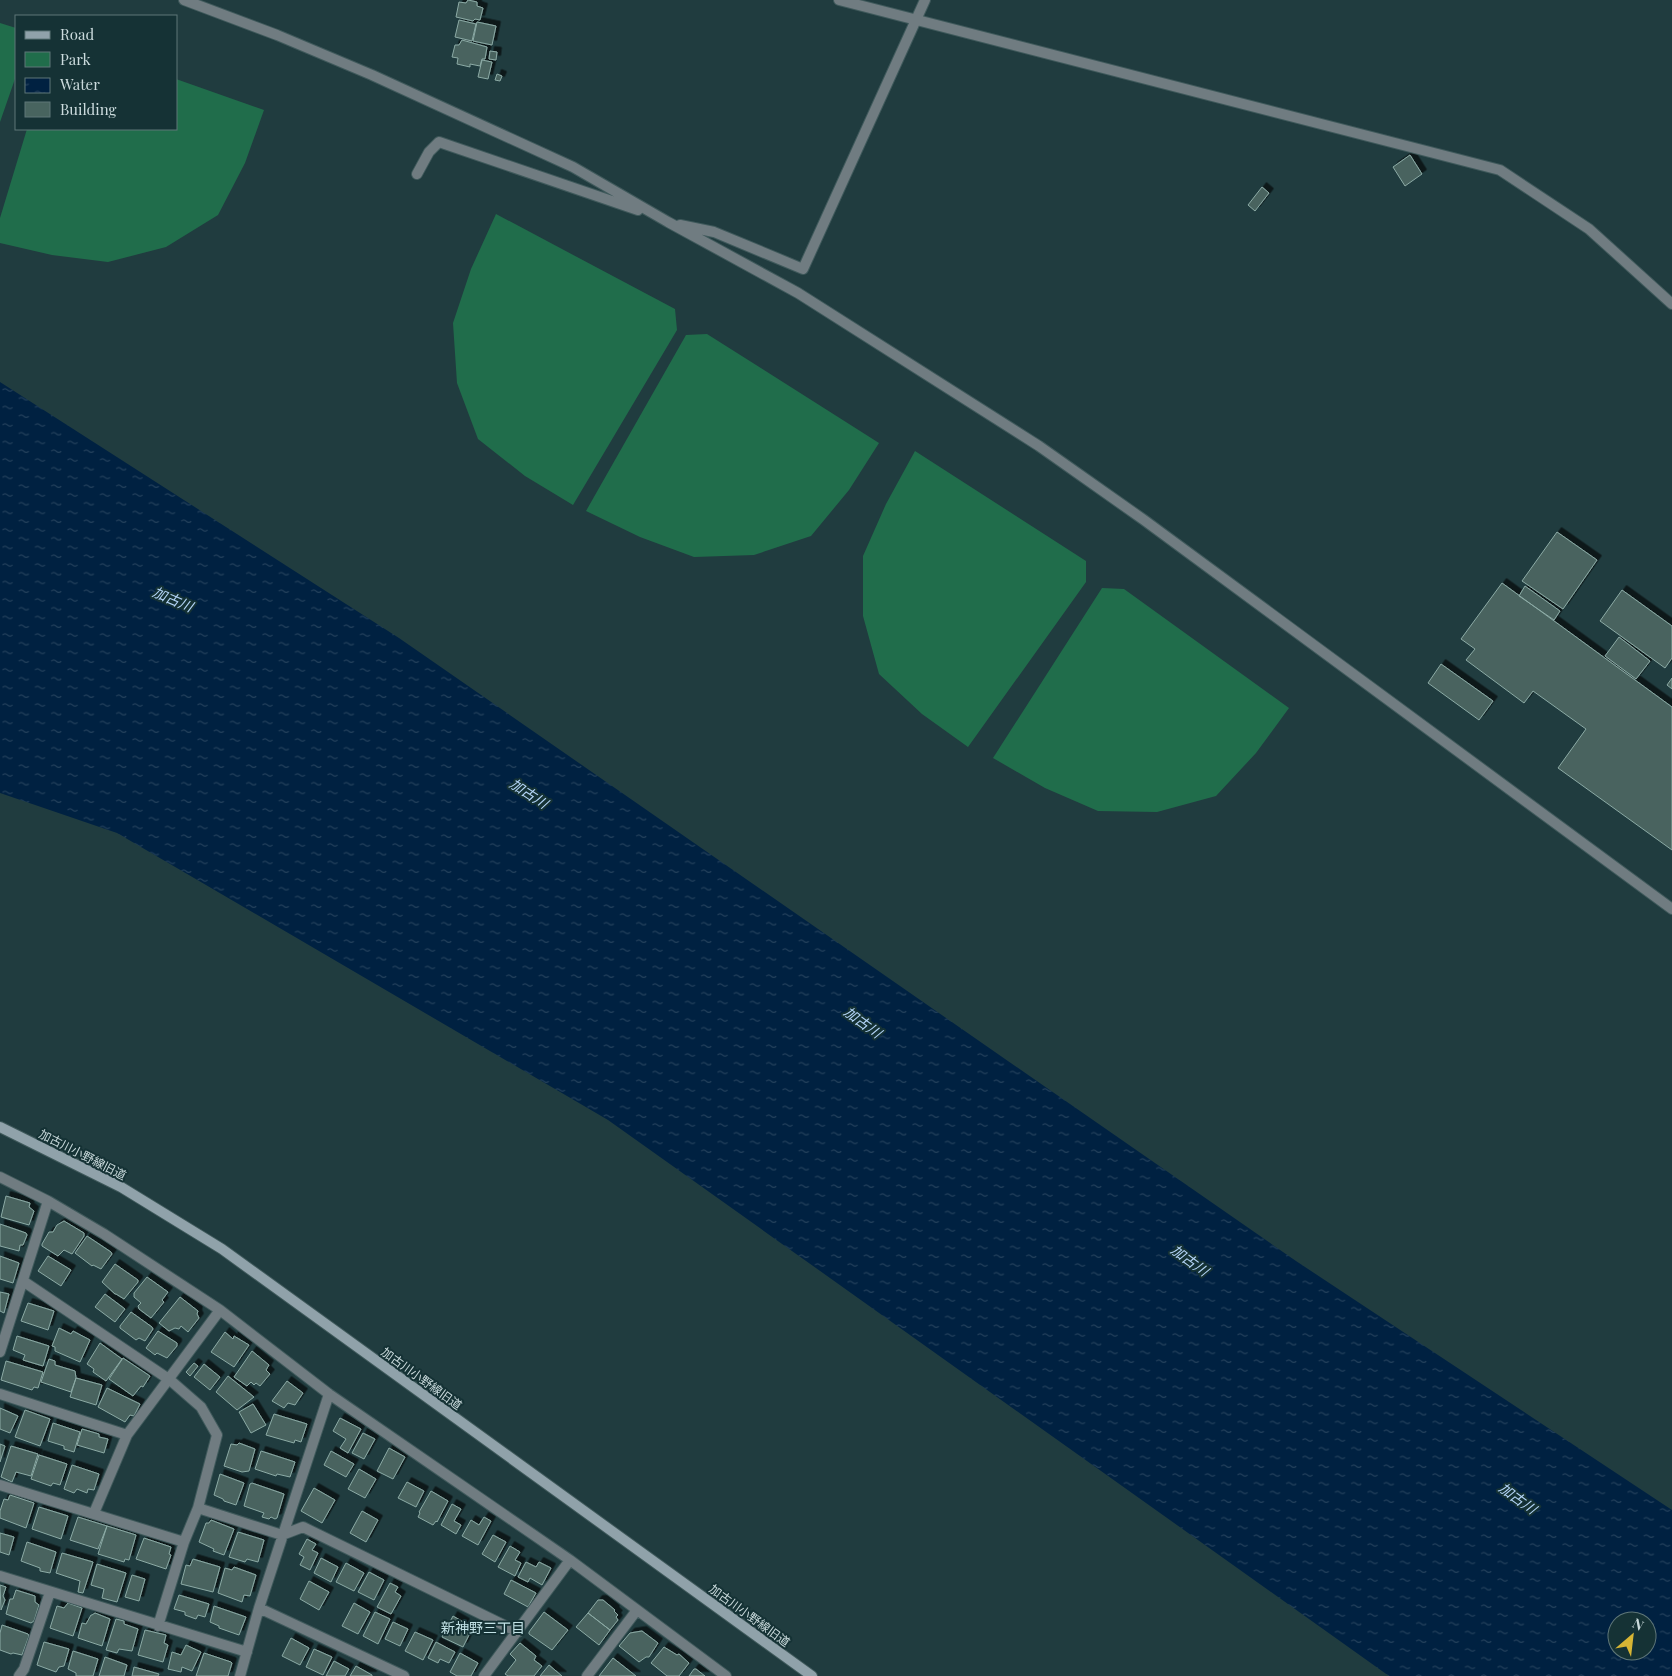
<svg xmlns="http://www.w3.org/2000/svg" width="1672" height="1676" font-family="'Playfair Display','Noto Sans JP',serif">
<style>
.park{fill:#206d4b}
.water{fill:url(#water-ripples);fill-rule:evenodd}
.building{fill:#48645f;stroke:#8caaa5;filter:url(#shadow)}
.lines{fill:none;stroke-linecap:round;stroke-linejoin:round}
.street-casing{stroke:#3f595b;stroke-width:12}
.secondary-casing{stroke:#3f595b;stroke-width:12}
.street{stroke:#707c81;stroke-width:10}
.secondary{stroke:#90a2aa;stroke-width:10}
.labels{text-anchor:middle;dominant-baseline:central;stroke-width:4;stroke-linejoin:round;paint-order:stroke}
.street-label{font-size:12px;fill:#cbdbdd;stroke:#153235}
.water-label{font-size:14px;font-style:italic;fill:#b4d5f8;stroke:#153235}
.neighbourhood-label{font-size:14px;fill:#c2e2e6;stroke:#153235}
</style>
<defs>
<pattern id="water-ripples" width="26" height="14" patternUnits="userSpaceOnUse" patternTransform="scale(1.25)"><rect width="26" height="14" fill="#002141"/><path d="M2 4q2-2 4 0t4 0M15 11q2-2 4 0t4 0" fill="none" stroke="#24415c"/></pattern>
<filter id="shadow"><feDropShadow dx="4.5" dy="-4.5" stdDeviation="0" flood-color="#0009"/></filter>
</defs>
<rect width="100%" height="100%" fill="#203c3f"/>
<!-- park -->
<path class="park" d="M0 23 16 28V76L0 122Z
M176 79 264 110 245 163 218 215 166 247 108 262 52 255 0 243V218L27 129H176Z
M496 214 675 309 677 330 573 505 525 476 478 439 457 383 453 323 471 269Z
M707 334 879 443 849 490 811 536 754 555 694 557 640 537 586 511 686 335Z
M915 451 1086 561V582L968 747 922 714 879 674 863 616V556L886 504Z
M1102 588 1124 589 1289 708 1256 753 1216 796 1157 812 1098 811 1045 788 993 758Z"/>
<!-- water -->
<path class="water" d="M0 382 399 638 1296 1261 1672 1510V1676H1389L608 1120 117 833 0 793ZM1617 1621H1647V1651H1617Z"/>
<!-- building -->
<path class="building" d="M468 0 477 2V6L483 8 480 20 475 19 473 21 456 17 459 2 466 3Z
M459 20 476 24 472 41 455 37Z
M477 22 496 26 492 45 473 41Z
M462 40 487 47 485 59H482L480 66 470 64V67L457 64 458 58 452 57 455 45H459Z
M490 51 497 52 496 60 489 59Z
M482 60 492 62 488 79 478 77Z
M497 74 502 76 500 81 495 80Z
M1410 155 1422 174 1405 186 1393 167Z
M1262 187 1269 193 1255 211 1248 205Z
M1557 532 1597 560 1563 609 1522 581Z
M1502 583 1672 707V850L1558 768 1586 729 1533 691 1524 703 1466 660 1475 649 1461 639Z
M1525 586 1560 611 1554 620 1519 596Z
M1622 590 1672 626V658L1665 668 1600 621Z
M1619 637 1650 661 1636 679 1605 656Z
M1441 664 1493 701 1479 720 1428 683Z
M1672 678V689L1667 685Z
M6 1196 30 1203 29 1207 34 1211 29 1225 1 1217Z
M64 1221 84 1233V1236L72 1254 64 1250 58 1256 42 1246V1244L49 1232H53L57 1225Z
M0 1224 26 1233 27 1235 23 1245H20L19 1251 0 1246Z
M87 1236 111 1252 112 1254 101 1269 93 1265 92 1266 75 1253Z
M0 1256 19 1263 13 1283 0 1279Z
M48 1256 71 1270 61 1286 38 1271Z
M115 1264 138 1280V1282L124 1299 116 1294H115L102 1282Z
M147 1277 168 1292 162 1300 164 1302 151 1318 139 1309 138 1306 141 1303 134 1297V1293Z
M0 1292 9 1294 4 1313 0 1311Z
M105 1294 125 1309 115 1322 95 1307Z
M180 1297 198 1311 197 1314 199 1318 188 1332 181 1326 179 1329 175 1328 169 1331 159 1323Z
M28 1303 54 1311 48 1330 21 1321Z
M131 1312 152 1327 153 1329 145 1341 139 1338 136 1340 120 1328V1326Z
M59 1328 71 1334 73 1331 90 1340 80 1362 55 1351V1347L52 1346Z
M158 1331 177 1343V1346L167 1358 157 1353 155 1355 146 1348Z
M225 1332 233 1339 234 1336 249 1345 234 1367 211 1352Z
M17 1336 49 1346 43 1366 23 1360 25 1355 13 1350Z
M100 1343 122 1359 106 1381 93 1372 94 1369 87 1364Z
M252 1351 269 1365 266 1370 270 1374 260 1386 256 1383 254 1385 251 1382 247 1386 234 1377Z
M123 1358 150 1376 143 1387 141 1386 133 1396 109 1379Z
M49 1359 55 1361V1365L75 1371 76 1378 71 1392 41 1382Z
M6 1361 43 1372 38 1388 34 1387 32 1390 1 1380Z
M194 1363 198 1366 190 1376 186 1372Z
M204 1364 220 1377 210 1390 194 1377Z
M228 1376 254 1397 237 1410 216 1392Z
M76 1378 102 1385 96 1405 70 1397Z
M287 1381 303 1393 295 1405 288 1403 284 1408 272 1401Z
M107 1388 140 1404 134 1416 130 1415 125 1422 98 1407Z
M253 1404 266 1425 251 1433 239 1412Z
M0 1408 18 1416 10 1433 0 1429Z
M25 1410 50 1419 40 1446 15 1437Z
M274 1414 307 1424 301 1442 295 1440 294 1443 266 1435Z
M340 1418 361 1429 348 1453 340 1448 346 1439 333 1431Z
M53 1423 80 1432 74 1452 64 1449V1446L48 1441Z
M82 1429 99 1434V1437L108 1439 104 1453 77 1445Z
M363 1433 375 1439 364 1459 352 1453Z
M239 1443 255 1449 249 1471 242 1472 224 1466 231 1444 237 1445Z
M0 1444 5 1446 0 1462Z
M11 1446 38 1454 31 1476 16 1472 12 1482 1 1477Z
M389 1448 405 1457 393 1479 377 1471Z
M261 1451 295 1462 290 1477 277 1474 276 1476 255 1469Z
M331 1451 354 1464 346 1477 324 1465Z
M39 1455 67 1464 60 1485 53 1483 51 1486 31 1479Z
M72 1465 99 1474 94 1490 88 1489 87 1493 77 1489 74 1493 64 1489Z
M359 1469 376 1479 365 1498 348 1489Z
M220 1474 244 1483 236 1505 224 1501 223 1499 214 1495Z
M407 1482 424 1491 416 1507 398 1498Z
M252 1483 284 1494 277 1518 275 1519 271 1517 269 1519 262 1517 264 1513 244 1506 250 1484Z
M314 1488 335 1500 322 1523 301 1511Z
M431 1491 448 1501 437 1522 436 1521 433 1525 418 1517 420 1513 419 1512Z
M10 1495 34 1503 26 1528 0 1518V1511L4 1499 8 1500Z
M452 1504 461 1509 454 1521 461 1525 456 1534 441 1525Z
M39 1507 68 1516 61 1539 32 1529Z
M362 1511 378 1520 366 1542 350 1533Z
M78 1517 107 1526 98 1549 70 1540Z
M484 1517 491 1521 478 1545 462 1536 471 1520 479 1525Z
M211 1520 234 1529 224 1555 213 1551 214 1549 199 1542 206 1523H209Z
M107 1526 136 1535 129 1560 125 1559 124 1562 98 1554Z
M238 1532 264 1540 258 1562 247 1559 245 1562 229 1557Z
M0 1533 14 1537 9 1555 0 1552Z
M493 1535 506 1542 495 1562 482 1554Z
M144 1538 171 1547 169 1554 171 1555 166 1569 136 1559Z
M307 1539 316 1544 312 1550 318 1553 310 1570 300 1565 304 1557 299 1554Z
M27 1542 56 1552 50 1573 40 1571V1568L21 1561Z
M510 1546 520 1552 515 1560 521 1563 515 1576 498 1567Z
M62 1553 93 1562 83 1593 78 1592 80 1581 56 1573Z
M321 1558 338 1567 331 1582 314 1573Z
M193 1559 220 1567 213 1592 181 1584 186 1565 190 1566Z
M526 1562 536 1567 539 1562 551 1568 542 1585 530 1578 528 1582 518 1577Z
M346 1563 364 1573 354 1591 336 1582Z
M97 1564 126 1573 117 1602 102 1598 104 1589 91 1585Z
M234 1567 256 1575 250 1596 244 1595 242 1602 218 1593 225 1568 232 1570Z
M369 1572 384 1580 374 1600 358 1592Z
M132 1575 145 1579 139 1601 125 1597Z
M511 1580 536 1593 528 1607 504 1594Z
M309 1581 329 1592 319 1610 300 1599Z
M390 1583 398 1587 395 1592 401 1596 391 1614 377 1607Z
M0 1585 6 1587 3 1596 5 1600 1 1610Z
M16 1590 35 1596V1602L39 1605 34 1621 31 1623 6 1614 10 1599H13Z
M179 1595 209 1604 205 1617 198 1615 196 1619 185 1615V1612L174 1609Z
M598 1600H603L615 1610 614 1611 618 1615 616 1617 618 1620 610 1630 588 1613Z
M68 1603 82 1608 73 1636 50 1628 57 1606 64 1608Z
M354 1603 370 1612 358 1634 342 1626Z
M214 1606 246 1617 239 1635 219 1628V1626L210 1622Z
M375 1612 390 1619 378 1644 363 1636Z
M544 1612 568 1630 552 1650 529 1634V1632Z
M95 1613 110 1619 102 1646 78 1638 82 1623 86 1624 91 1615H92Z
M588 1613 610 1630 599 1645 576 1627Z
M453 1616 465 1623 462 1629 470 1633 463 1647 442 1637Z
M116 1619 124 1621V1624L138 1629 132 1651 119 1649 117 1653 106 1650Z
M393 1622 408 1629 400 1646 385 1639Z
M2 1625 28 1634 29 1636 22 1655 13 1653 11 1654 0 1650V1633Z
M145 1630 166 1635 164 1643 168 1645 163 1662 138 1655Z
M642 1631 658 1643 649 1657H646L639 1662 619 1646 630 1633Z
M415 1632 433 1640 423 1660 405 1651Z
M291 1638 309 1648 300 1665 282 1656Z
M44 1642 69 1649 64 1666 59 1667 56 1672 37 1665Z
M436 1642 455 1652 449 1663 440 1659 438 1663 428 1658Z
M520 1643 536 1656 534 1660 542 1666 534 1676H508L505 1674 516 1660 510 1654Z
M186 1645 201 1652 192 1671 182 1667 181 1672 168 1669 172 1652 181 1655Z
M664 1647 677 1655 679 1654 689 1663 679 1676H667L651 1663Z
M314 1649 332 1657 323 1675 306 1667Z
M73 1651 98 1659 93 1676H76V1673L68 1669Z
M204 1653 231 1662 232 1663 228 1676H196Z
M460 1653 478 1663 471 1676H457L450 1672Z
M105 1657 127 1665 124 1676H99Z
M613 1658 636 1676H599Z
M334 1661 349 1669 345 1676H326Z
M549 1665 562 1676H540Z
M356 1666 372 1675V1676H350Z
M134 1667 159 1674 158 1676H132Z
M694 1669H696L705 1676H689Z"/>
<g class="lines">
<defs>
<path id="street" d="M184 0 277 35 372 75 573 167 668 222 798 293 1039 446 1144 520 1672 909
M839 0 1500 170 1589 229 1672 304
M417 174 429 152 439 142 638 210
M680 225 714 232 803 269 925 0
M0 1177 48 1201 104 1234 220 1310 329 1394 570 1560 726 1676
M23 1281 170 1380 201 1407 217 1435 198 1508 184 1542 158 1626
M0 1352 48 1201
M0 1394 127 1435
M0 1485 184 1542
M198 1508 282 1535 303 1527 518 1632
M94 1513 127 1435 220 1310
M0 1576 247 1652
M259 1608 404 1676
M19 1676 24 1669 50 1592
M240 1676 259 1608 329 1394
M484 1676 570 1560
M587 1676 637 1610"/>
<path id="secondary" d="M0 1127 121 1187 222 1249 812 1676"/>
</defs>
<!-- street casing -->
<use href="#street" class="street-casing"/>
<!-- secondary casing -->
<use href="#secondary" class="secondary-casing"/>
<!-- street -->
<use href="#street" class="street"/>
<!-- secondary -->
<use href="#secondary" class="secondary"/>
</g>
<g class="labels">
<!-- street labels -->
<g class="street-label">
<text transform="translate(83 1154) rotate(27)">加古川小野線旧道</text>
<text transform="translate(422 1378) rotate(36)">加古川小野線旧道</text>
<text transform="translate(750 1615) rotate(36)">加古川小野線旧道</text>
</g>
<!-- water labels -->
<g class="water-label">
<text transform="translate(173 599) rotate(23)">加古川</text>
<text transform="translate(529 793) rotate(33)">加古川</text>
<text transform="translate(863 1022) rotate(36)">加古川</text>
<text transform="translate(1190 1260) rotate(36)">加古川</text>
<text transform="translate(1518 1498) rotate(36)">加古川</text>
</g>
<!-- neighbourhood labels -->
<g class="neighbourhood-label">
<text x="483" y="1627">新神野三丁目</text>
</g>
</g>
<!-- legend -->
<rect x="15" y="15" width="162" height="115" fill="#153235" stroke="#5e7678"/>
<rect x="25" y="31" width="25" height="8" fill="#90a2aa" stroke="#5e7678"/>
<text x="60" y="40" font-size="15" fill="#cbdbdd">Road</text>
<rect x="25" y="52" width="25" height="15" fill="#206d4b" stroke="#5e7678"/>
<text x="60" y="65" font-size="15" fill="#cbdbdd">Park</text>
<rect x="25" y="78" width="25" height="15" fill="url(#water-ripples)" stroke="#5e7678"/>
<text x="60" y="90" font-size="15" fill="#cbdbdd">Water</text>
<rect x="25" y="102" width="25" height="15" fill="#48645f" stroke="#5e7678"/>
<text x="60" y="115" font-size="15" fill="#cbdbdd">Building</text>
<!-- north arrow -->
<g transform="translate(1632 1636) rotate(28)"><circle r="24" fill="#153235" stroke="#5e7678"/>
<path d="M0-4L9 19L0 12L-9 19Z" fill="#d7b534"/>
<text y="-8" font-size="14" font-weight="bold" text-anchor="middle" fill="#cbdbdd">N</text>
</g>
</svg>
